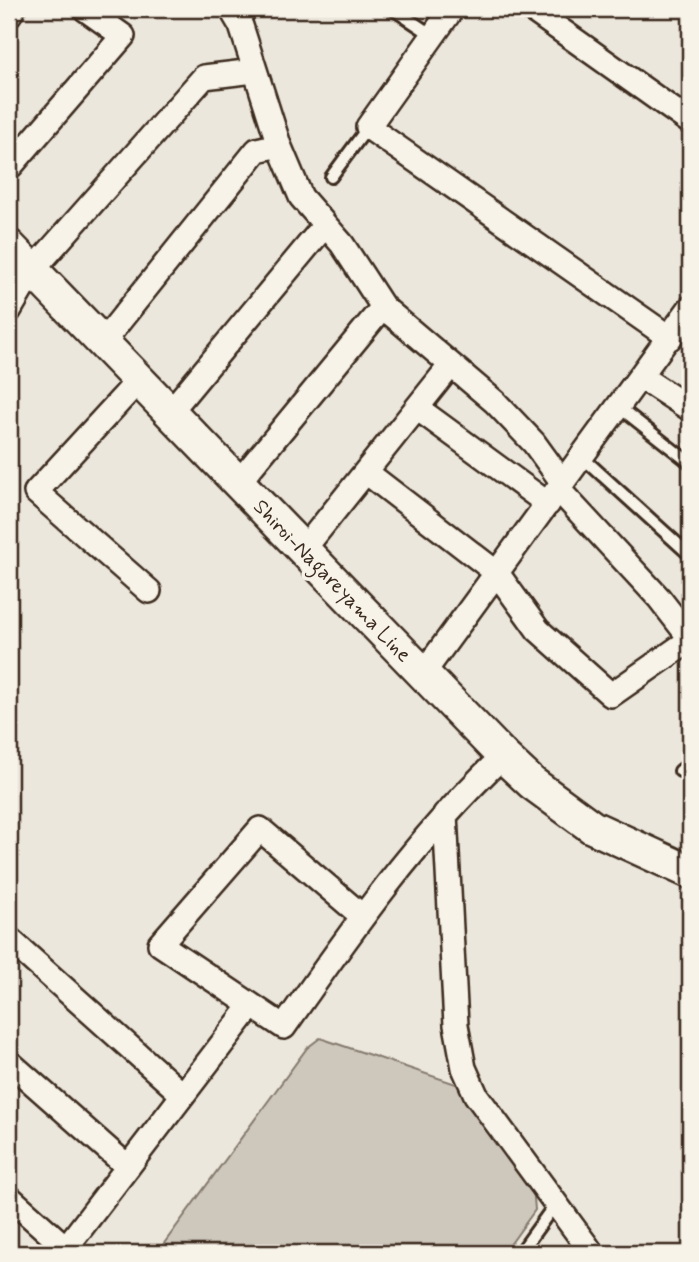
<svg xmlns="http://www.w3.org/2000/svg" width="699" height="1262" font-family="Mynerve,sans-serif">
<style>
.green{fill:#cec8bc;stroke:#84796d;stroke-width:2}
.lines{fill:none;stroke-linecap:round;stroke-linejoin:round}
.service-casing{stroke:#3b2a1e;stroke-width:16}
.minor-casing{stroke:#3b2a1e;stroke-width:28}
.secondary-casing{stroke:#3b2a1e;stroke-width:37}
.service{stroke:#f7f3e8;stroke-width:10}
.minor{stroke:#f7f3e8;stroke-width:23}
.secondary{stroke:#f7f3e8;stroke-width:32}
.labels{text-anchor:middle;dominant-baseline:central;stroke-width:7;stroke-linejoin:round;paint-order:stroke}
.street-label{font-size:21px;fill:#3b2a1e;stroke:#f7f3e8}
</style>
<rect width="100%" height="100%" fill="#ece7dc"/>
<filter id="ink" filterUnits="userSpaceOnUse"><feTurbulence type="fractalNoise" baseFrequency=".0143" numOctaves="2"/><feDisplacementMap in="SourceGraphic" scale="14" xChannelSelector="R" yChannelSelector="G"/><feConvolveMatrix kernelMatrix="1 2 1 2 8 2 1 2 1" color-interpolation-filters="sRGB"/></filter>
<g filter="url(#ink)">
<!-- green -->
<path class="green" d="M320 1038 459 1085 533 1186 535 1210 504 1253H157L307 1048Z"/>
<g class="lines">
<defs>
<path id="service" d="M393 9 432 35
M241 26 252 9
M331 177 368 127
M619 407 690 463
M582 457 690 555
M680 771 690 763
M520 1253 556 1203"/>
<path id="minor" d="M231 9 241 26 279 145 301 197 342 244 383 307 495 402 534 443 563 483
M452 9 368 127 670 338
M531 9 690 122
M9 15 13 9
M9 168 123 36 85 9
M9 311 33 270 204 77 254 71
M102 343 257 150 279 145
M641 377 690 409
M139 380 36 492 149 591
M417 408 548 504
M170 412 325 225
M366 472 497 573 538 630 611 695 690 640
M238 483 383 307
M558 489 659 598 690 638
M303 550 451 365
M422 675 690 308
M445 814 456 1025 464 1068 476 1095 592 1253
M362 916 260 829 160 944 284 1027C351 931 417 837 503 756
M9 939 183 1095
M9 1062 128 1167
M9 1197 66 1248
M62 1253 251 1006"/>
<path id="secondary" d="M9 246 503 756 532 783 592 827 690 872"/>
</defs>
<!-- service casing -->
<use href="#service" class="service-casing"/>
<!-- minor casing -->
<use href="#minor" class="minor-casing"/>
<!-- secondary casing -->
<use href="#secondary" class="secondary-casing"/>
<!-- service -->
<use href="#service" class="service"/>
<!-- minor -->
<use href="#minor" class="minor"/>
<!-- secondary -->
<use href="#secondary" class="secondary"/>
</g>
</g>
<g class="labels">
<!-- street labels -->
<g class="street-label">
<text transform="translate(332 581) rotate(46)">Shiroi-Nagareyama Line</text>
</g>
</g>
<!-- margin -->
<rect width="699" height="1262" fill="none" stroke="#f7f3e8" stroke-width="35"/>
<rect x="18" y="18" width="664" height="1227" fill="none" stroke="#3b2a1e" stroke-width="2.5" filter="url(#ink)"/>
</svg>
